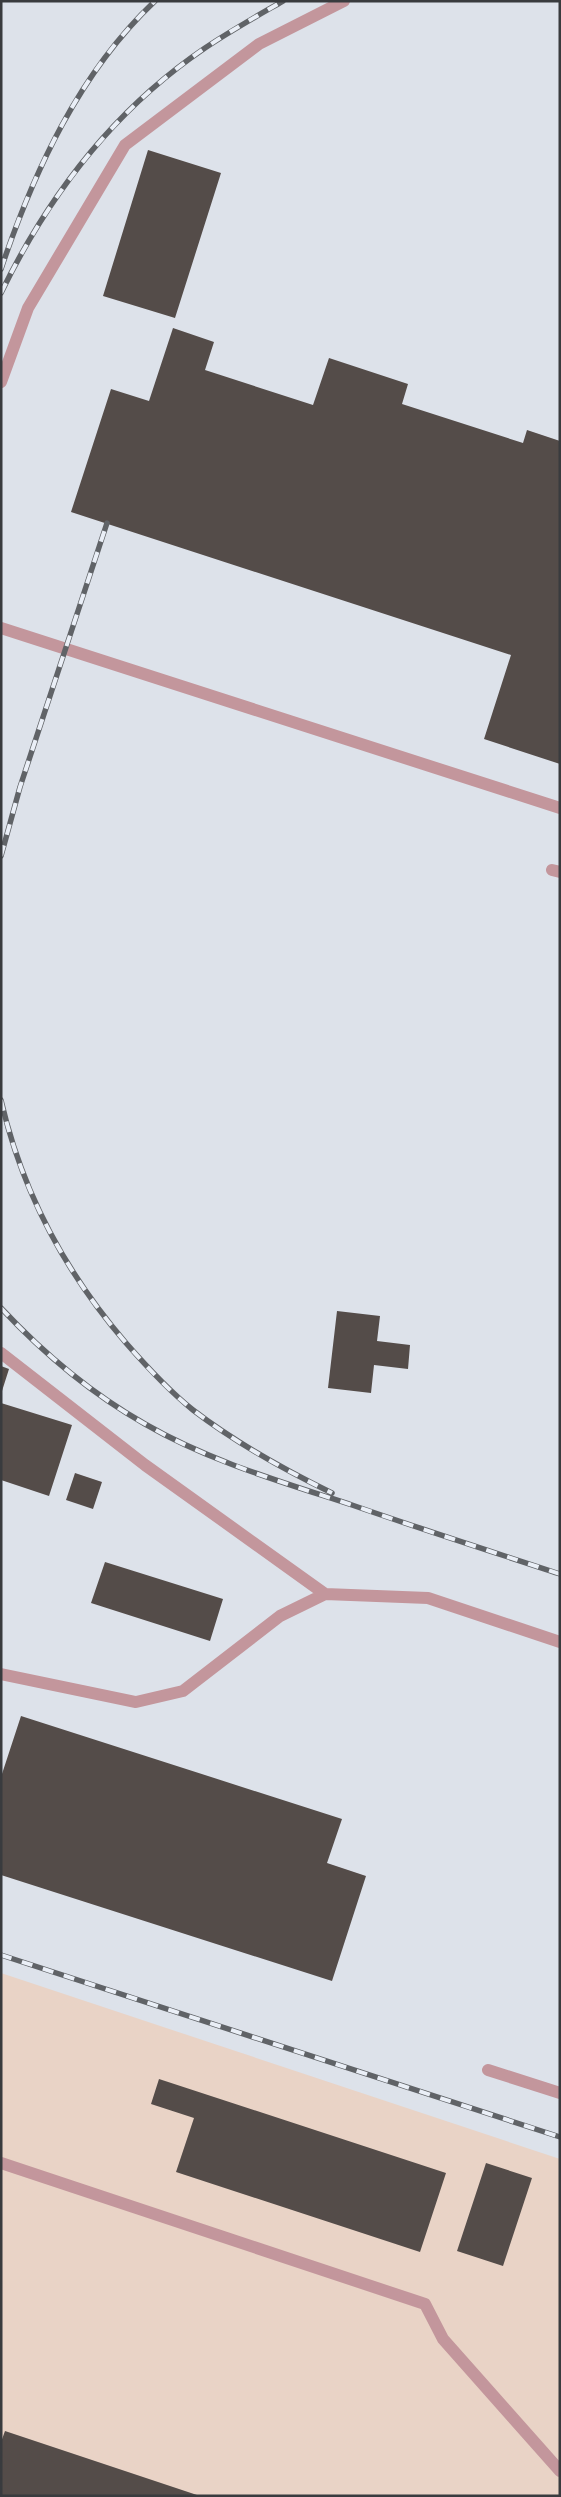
<svg xmlns="http://www.w3.org/2000/svg" width="561" height="2497" font-family="'PT Serif',serif">
<style>
.industrial{fill:#e9d3c6}
.building{fill:#544c49}
.lines{fill:none;stroke-linecap:round;stroke-linejoin:round}
.minor{stroke:#c3969c;stroke-width:12}
.rail-casing{stroke:#606367;stroke-width:5.5}
.rail{stroke:#eaeff7;stroke-width:4;stroke-dasharray:11;stroke-linecap:butt}
</style>
<rect width="100%" height="100%" fill="#dde2ea"/>
<!-- industrial -->
<path class="industrial" d="M1 1973 560 2159V2496H1Z"/>
<!-- building -->
<path class="building" d="M148 150 221 173 175 318 103 296Z
M173 328 214 342 205 370 313 405 329 358 408 384 402 404 523 443 527 430 560 441V764L484 739 511 655 71 512 111 389 149 401Z
M337 1311 380 1316 377 1341 410 1345 408 1369 374 1365 371 1393 328 1388Z
M1 1366 9 1369 2 1391H1Z
M1 1403 72 1425 49 1496 1 1480Z
M75 1473 102 1482 93 1509 66 1500Z
M105 1562 223 1599 210 1641 91 1603Z
M21 1716 342 1819 327 1863 366 1876 332 1981 1 1875V1777Z
M159 2079 446 2173 420 2252 176 2172 194 2118 151 2104Z
M486 2163 532 2178 503 2266 457 2251Z
M5 2431 197 2495V2496H1V2442Z"/>
<g class="lines">
<!-- minor -->
<path class="minor" d="M1 382 28 308 125 145 259 44 344 1
M1 628 560 808
M552 870 560 872
M1 1353 145 1465 325 1594
M1 1674 136 1702 183 1691 280 1616 325 1594 428 1598 560 1642
M488 2070 560 2093
M1 2163 425 2304 443 2339 560 2471"/>
<defs>
<path id="rail" d="M1 269C34 171 79 73 155 1
M1 293C48 196 115 109 205 48 230 31 257 16 283 1
M1 856 20 787 107 523
M1 1100C22 1192 65 1272 126 1343 147 1367 168 1390 193 1410 236 1443 283 1469 332 1493
M1 1308C43 1353 92 1394 145 1424 209 1461 282 1482 352 1505 421 1529 490 1551 560 1574
M1 1955 560 2137"/>
</defs>
<!-- rail casing -->
<use href="#rail" class="rail-casing"/>
<!-- rail -->
<use href="#rail" class="rail"/>
</g>
<!-- border -->
<rect width="561" height="2497" fill="none" stroke="#393b3e" stroke-width="5"/>
</svg>
